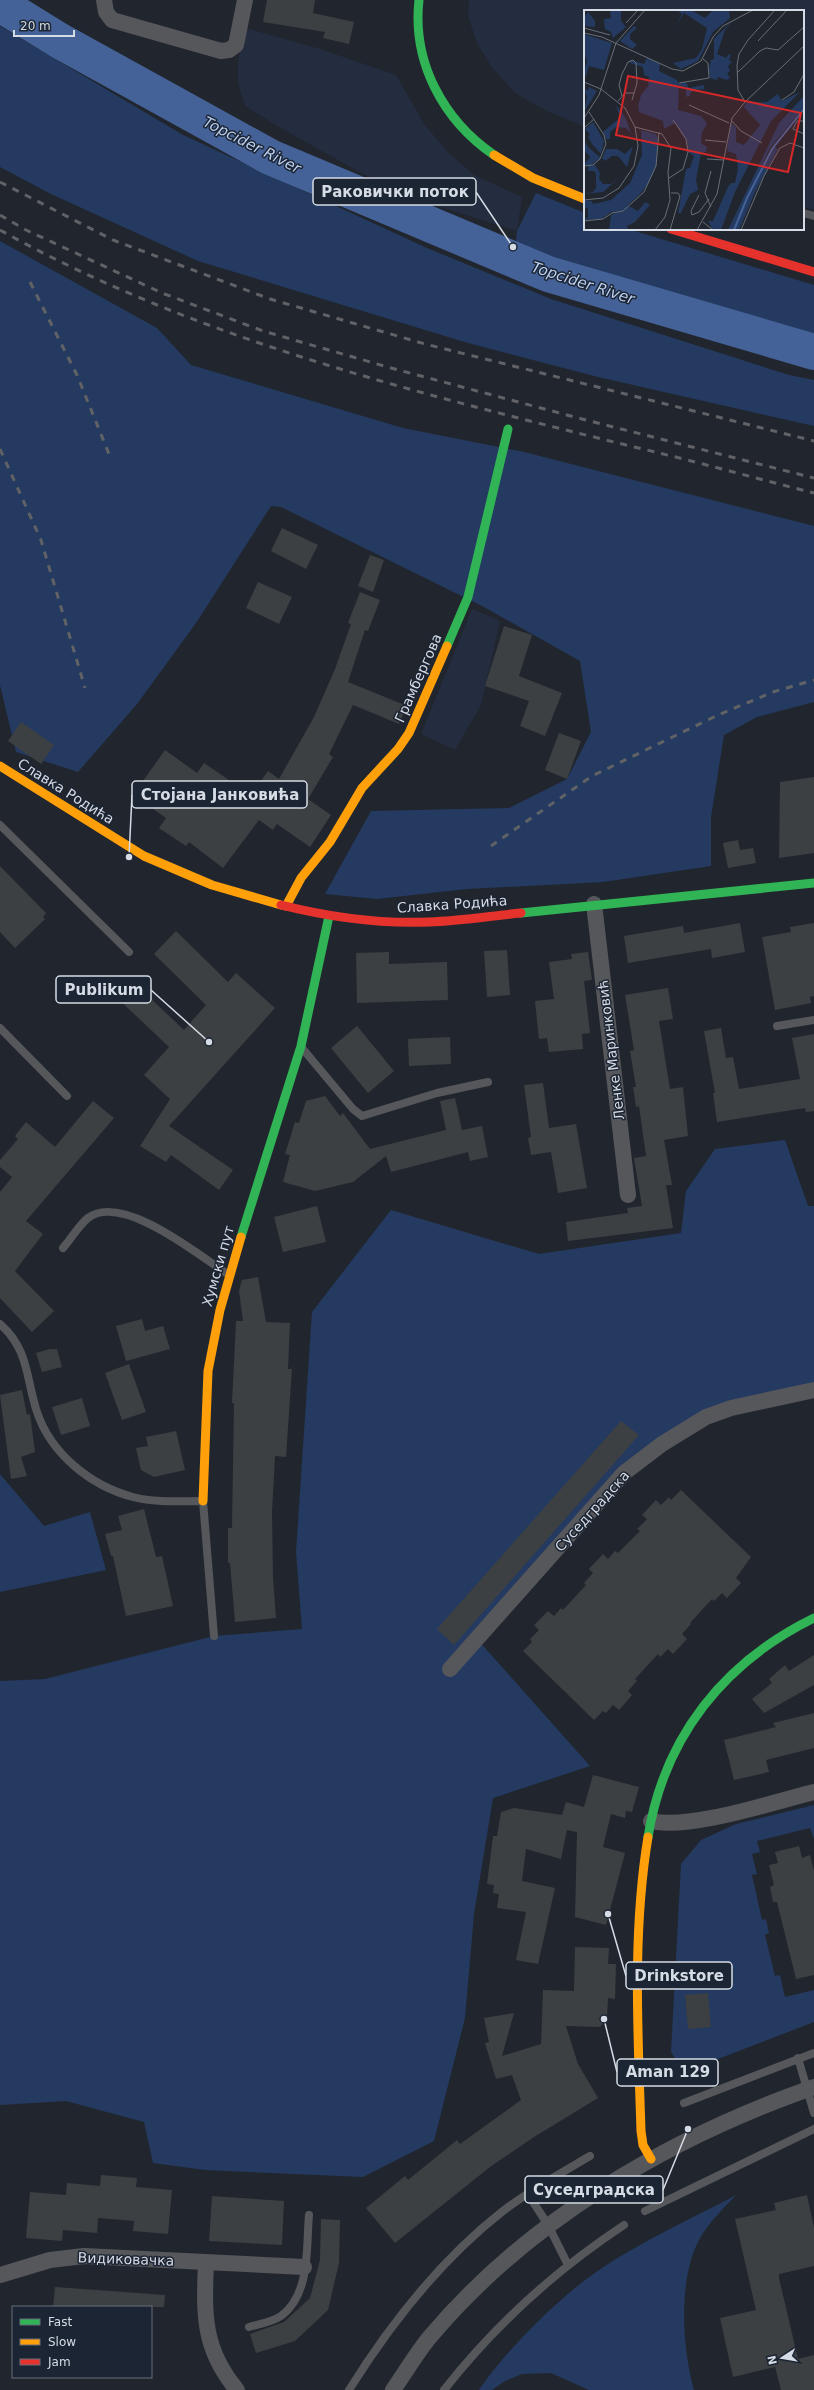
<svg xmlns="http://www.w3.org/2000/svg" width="814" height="2390" font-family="'DejaVu Sans',sans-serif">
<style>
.built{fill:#232d3f}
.green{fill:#243a60}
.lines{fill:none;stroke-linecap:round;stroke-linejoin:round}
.stream{stroke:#446298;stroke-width:6}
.river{stroke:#446298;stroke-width:36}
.building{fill:#3c4042}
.lane{stroke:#56575b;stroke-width:8}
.street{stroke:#56575b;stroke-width:16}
.fast{stroke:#30b455;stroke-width:9}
.slow{stroke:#ff9f0a;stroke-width:9}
.jam{stroke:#e5322d;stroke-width:9}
.rail{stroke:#606266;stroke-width:3;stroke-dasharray:7 7;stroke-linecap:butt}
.labels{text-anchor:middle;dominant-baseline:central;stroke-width:3;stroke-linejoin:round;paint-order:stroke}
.street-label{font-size:14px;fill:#d6dce5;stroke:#1c2533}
.water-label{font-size:15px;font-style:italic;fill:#bcd0f1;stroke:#1c2533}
.inset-river{fill:none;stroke:#446298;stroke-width:2}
.inset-road{fill:none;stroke:#696f77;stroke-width:1}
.view{fill:#d62828;fill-opacity:0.15;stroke:#d62828;stroke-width:2}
.inset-edge{fill:none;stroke:#d6dce5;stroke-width:2}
.leader{fill:none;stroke:#d6dce5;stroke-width:1.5}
.callout-dot{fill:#d6dce5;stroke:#1c2533;stroke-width:1.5}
.callout{fill:#1c2533;stroke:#d6dce5;stroke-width:1.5}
.callout-label{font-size:15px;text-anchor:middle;font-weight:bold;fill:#d6dce5}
</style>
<rect width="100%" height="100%" fill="#21262e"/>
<!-- built -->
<path class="built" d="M469 0H814V210L803 207V11H585V127L547 111 515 93 491 66 477 43 468 16Z
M245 28 320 49 396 75 424 124 448 152 474 175 522 197 517 231 437 206 363 174 279 127 245 106 238 83V62Z
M472 609 500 621 481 705 455 750 421 734Z"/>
<!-- green -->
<path class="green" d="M0 26 183 135 427 248 551 299 789 375 814 380V426L598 377 468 343 198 261 51 194 0 167Z
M536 193 585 213V229H628L814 285V352L548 274 514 260 517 231Z
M0 241 157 328 191 365 403 428 524 452 814 526V702L757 717 724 735 711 817V866L603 882 467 889 377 899 325 894 371 811 509 808 567 779 591 732 580 661 484 607 281 507 271 506 196 623 137 704 78 772 16 752 0 685Z
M785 1140 808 1206H814V1392L706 1417 624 1473 477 1639 590 1766 493 1798 474 1914 465 2018 434 2141 363 2177 205 2170 153 2163 144 2122 66 2101 0 2105V1681L45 1679 214 1636 302 1629 296 1552 312 1312 391 1210 539 1254 681 1233 686 1191 715 1149Z
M0 1474 44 1526 90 1512 106 1570 0 1592Z
M814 1805V1839L810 1828 757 1841 760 1852 752 1854 757 1874 752 1875 762 1920 766 1919 769 1933 765 1935 775 1976 780 1975 785 1997 814 1990V2022L692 2069 678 2063 671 2052 681 1864 701 1840 736 1824Z
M736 2195C723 2209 708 2223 699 2240 678 2279 682 2348 694 2390H589L551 2373 522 2374 505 2381 492 2390H479C506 2350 561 2295 602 2268 644 2240 691 2219 736 2195Z"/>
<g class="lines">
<!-- stream -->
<path class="stream" d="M500 254 513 247"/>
<!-- river -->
<path class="river" d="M0 4 60 41 270 157 548 274 814 352"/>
</g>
<!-- building -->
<path class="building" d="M267 0H315L313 13 354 22 349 44 323 38 325 32 263 22Z
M282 528 318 545 306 569 271 551Z
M370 555 384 560 373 592 358 586Z
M258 582 292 597 279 624 246 608Z
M360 592 380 600 368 631 365 630 348 682 407 706 399 724 353 705 329 754 333 757 308 799 331 815 310 847 277 824 273 830 259 820 223 868 189 842 186 846 159 828 166 818 133 795 165 750 197 773 204 763 251 795 268 771 279 779 314 717 335 669 351 624 348 623Z
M504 626 532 635 519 676 562 693 545 736 520 726 529 701 485 686Z
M21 722 54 745 41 764 8 741Z
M559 733 581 741 567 779 545 770Z
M814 777V853L779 858 780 782Z
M738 840 740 850 753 848 756 863 728 868 723 843Z
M0 866 46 913 43 917 45 919 15 948 0 932Z
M740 923 745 952 712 958 711 949 628 963 624 936 683 926 684 933Z
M814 923V996L810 997 811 1003 775 1010 762 937 791 932 790 927Z
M176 931 228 982 236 973 275 1008 169 1126 233 1170 219 1190 171 1155 166 1162 140 1146 170 1099 144 1075 169 1047 112 993 128 977 184 1030 206 1005 154 954Z
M507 950 510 995 487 997 484 951Z
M389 952V964L447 962 448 1000 357 1003 356 953Z
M588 952 592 980 584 981 590 1033 582 1034 583 1049 549 1052 547 1038 539 1039 535 1001 554 999 549 962 572 959 571 954Z
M668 988 673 1019 659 1021 670 1089 683 1087 688 1136 664 1140 672 1185H666L673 1228 568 1241 566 1222 628 1213 627 1208 642 1206 634 1158 646 1156 639 1106 636 1107 633 1087H636L630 1051 634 1050 625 995Z
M357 1026 394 1071 368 1093 331 1048Z
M721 1028 726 1058 733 1057 739 1089 800 1079 792 1038 814 1034V1111L806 1112 805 1108 717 1122 713 1093H715L704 1031Z
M450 1037 451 1064 409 1066 408 1039Z
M543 1083 549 1128 576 1124 587 1188 558 1193 551 1152 531 1155 528 1138 531 1137 524 1085Z
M325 1096 340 1116 343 1113 370 1149 446 1130 440 1101 455 1098 462 1130 482 1126 488 1157 470 1161 468 1152 391 1172 386 1156 353 1182 315 1191 283 1182 290 1155 285 1154 295 1122 299 1123 306 1101Z
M93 1101 114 1118 26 1221 43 1234 15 1271 54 1311 32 1332 0 1298V1192L12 1177 0 1167V1160L18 1139 15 1136 26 1122 55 1147Z
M317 1206 326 1242 283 1252 274 1217Z
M258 1277 266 1322 290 1323 288 1369H292L286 1457 275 1456 272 1512 273 1578 276 1618 235 1622 230 1563H228V1528H232L234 1403H232L236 1321H243L239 1291 242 1280Z
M142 1319 145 1331 163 1326 170 1349 126 1361 116 1326Z
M50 1349H57L62 1367 42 1372 36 1353Z
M129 1364 146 1412 122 1420 105 1373Z
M22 1390 27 1415 30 1414 35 1452 21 1457 27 1476 11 1479 0 1395Z
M82 1398 90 1426 61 1435 52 1407Z
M621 1421 639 1435 454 1645 437 1629Z
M176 1431 185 1470 154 1477 141 1470 136 1448 148 1446 146 1437Z
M681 1490 751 1557 736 1578 741 1583 727 1598 722 1593 714 1601 712 1599 690 1623 691 1624 682 1634 687 1639 673 1654 668 1649 660 1657 658 1654 635 1679 637 1681 628 1691 632 1695 619 1710 613 1705 606 1713 603 1711 594 1720 523 1651 532 1642 530 1639 539 1630 534 1625 548 1611 554 1616 561 1608 563 1610 586 1585 584 1583 593 1573 589 1569 603 1554 608 1559 615 1551 618 1553 640 1531 637 1529 647 1519 642 1515 656 1500 661 1505 669 1497 671 1500Z
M144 1509 156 1557 162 1556 173 1606 126 1616 113 1556H111L105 1534 122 1530 118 1516Z
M814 1655V1685L764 1713 752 1699 772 1683 769 1679 785 1665 789 1671Z
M814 1713V1748L766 1760 769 1772 734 1780 724 1740 776 1727 773 1723Z
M593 1775 639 1787 632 1812 626 1811 625 1818 611 1814 603 1847 625 1853 606 1925 575 1917 577 1832 567 1830 561 1859 526 1849 522 1881 555 1888 538 1964 516 1960 526 1912 497 1908 499 1894 493 1893 494 1885 487 1884 493 1836H497L501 1812 514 1808 562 1815 566 1802 584 1807Z
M799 1846 802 1858 810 1855 814 1871V1975L796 1979 777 1902H773L770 1887 774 1885 769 1865 778 1863 775 1852Z
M575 1947 609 1948 608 1964H616L615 1999 608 1998 607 2018 600 2027 566 2026 578 2064 598 2098 534 2137 490 2167 395 2243 366 2208 405 2176 408 2180 457 2140 460 2144 521 2100 512 2075 496 2079 485 2043 489 2042 484 2018 514 2013 502 2056 541 2044 543 1990 574 1991Z
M708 1993 711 2027 688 2029 685 1995Z
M101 2175 137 2178 136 2187 172 2190 168 2234 133 2231 134 2221 98 2218 97 2233 63 2230 62 2241 26 2238 30 2192 66 2195 67 2183 100 2186Z
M807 2195 814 2228V2266L779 2274V2278L798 2359 814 2355V2390H781L775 2367 733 2377 720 2318 756 2310 735 2219 776 2210 774 2203Z
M212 2196 284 2201 282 2245 209 2241Z
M321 2219 340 2220 339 2263 328 2310 295 2341 256 2353 250 2334 284 2322 310 2298 320 2260Z
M55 2287 165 2295 164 2307H53Z"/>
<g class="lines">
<!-- lane -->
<path class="lane" d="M803 213 814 216
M0 825 129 952
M777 1026 814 1020
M0 1028 67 1096
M302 1048 353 1109 362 1116 437 1093 488 1082
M63 1248C71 1239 79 1225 88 1218 122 1192 200 1256 229 1275
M0 1324C29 1349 26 1379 37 1412 51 1454 91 1486 133 1497 156 1503 180 1501 203 1501L214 1636
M798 2058 814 2113
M684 2103 814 2053
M528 2194 548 2225 568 2265
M645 2211 814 2129
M249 2327C260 2324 272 2322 281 2316 311 2294 306 2247 309 2215
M349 2390C391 2323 440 2260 503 2211 530 2190 561 2173 590 2156
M444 2390C495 2325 556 2270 624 2225"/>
<!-- street -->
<path class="street" d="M104 0 106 12 112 20 221 51 229 50 236 45 245 0
M594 904 628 1195
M450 1669 624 1473 662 1444 706 1417 731 1408 814 1390
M651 1821C690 1830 773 1802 814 1792
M206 2262C204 2313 202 2348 237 2390
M0 2275 50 2260 84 2256 304 2267
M393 2390C405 2373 416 2354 429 2338 529 2219 669 2138 814 2087"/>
<!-- fast -->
<path class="fast" d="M419 0C412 62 443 120 494 155
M447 646 468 597 508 429
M521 913 814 883
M241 1237 301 1046 329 916
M648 1837C664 1737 724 1662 814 1618"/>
<!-- slow -->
<path class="slow" d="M494 155 533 178 585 199
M0 766 144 856 212 885 281 905
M286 906 301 878 330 842 362 788 398 749 409 733 447 646
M203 1501 208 1371 220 1310 241 1237
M648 1837C632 1934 638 2033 641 2131L643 2145 651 2159"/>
<!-- jam -->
<path class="jam" d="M671 229 814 272
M281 905C329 917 380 924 429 922 460 921 490 916 521 913"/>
<!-- rail -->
<path class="rail" d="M0 182 113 240 270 299 425 344 814 441
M0 215 26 230 162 293 263 331 391 368 582 419 814 478
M0 230C197 340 417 393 634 447 695 461 754 478 814 493
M30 282 77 375 111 459
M0 449 41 540 85 688
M491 846 592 776 718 715 773 692 814 680"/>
</g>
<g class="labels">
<!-- street labels -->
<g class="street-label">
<text transform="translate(418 678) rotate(-66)">Грамбергова</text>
<text transform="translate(66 791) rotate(32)">Славка Родића</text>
<text transform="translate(452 904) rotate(-4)">Славка Родића</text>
<text transform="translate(611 1050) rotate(-97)">Ленке Маринковић</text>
<text transform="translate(218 1266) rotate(-74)">Хумски пут</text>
<text transform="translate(592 1511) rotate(-48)">Суседградска</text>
<text transform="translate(126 2259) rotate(2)">Видиковачка</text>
</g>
<!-- water labels -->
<g class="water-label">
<text transform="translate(252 145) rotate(27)">Topcider River</text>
<text transform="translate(583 283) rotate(18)">Topcider River</text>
</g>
</g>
<!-- overview -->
<g transform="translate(584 10)">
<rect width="220" height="220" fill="#21262e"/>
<path d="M26 0H37V11L42 17 29 28 27 22 21 19 20 9 27 8ZM93 0H107L121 8 129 0H145L146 8 129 22 114 51 97 59 89 53 112 48 118 39 123 18 100 3 92 16 98 4ZM4 2 11 11V17L0 16V7ZM148 11 141 20 133 44 142 48 145 44 147 45 145 50 148 52 144 56 146 61 143 63 146 68 143 70 134 67 133 70 126 68 125 59 127 50 130 49V29ZM50 16 53 18 46 24V29L53 35 48 39 36 31ZM0 24 28 33 20 60 5 56 2 67 0 61 3 51 0 43ZM63 48 76 54 75 61 93 70 95 74 102 72 105 78 120 75V79L110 80 106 83V86L102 87V77H95L94 100 117 106 123 113 118 123 117 133 123 137 122 142 117 143 112 170 114 180 106 184 97 203H94L102 159 106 158 110 146 104 142 103 132 91 113 80 119 79 111 55 102 54 96 57 85 64 76 65 67 60 65 59 57 46 53V50L60 54ZM5 77 13 81 0 102 3 87 0 79 4 80ZM216 82 187 111 151 182 137 220H129L124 211H129L144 177 147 173H151L154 158 152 144 143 141 147 113 152 117V132L160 135 176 115 160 97 162 93 183 92 194 84 198 91ZM220 86V97L186 138 149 220H144L195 113ZM31 95 37 101 42 109 47 123 42 118 32 117 26 122V129H22L19 122 37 107ZM9 112 20 131 17 144 8 134 4 127 6 124 1 119ZM57 120 72 124 74 128 72 156 64 174 57 183 38 201 27 202 17 209 0 210 4 207V199L0 197V190L8 191 9 194 27 190 46 173 58 145ZM2 132 4 137 17 148 7 155H0L6 147 0 140ZM49 136 43 157 34 146H28L21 151 18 148 22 139H33L41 144ZM190 136 194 139 172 180 155 220H150L166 182ZM11 155 16 163 15 169 19 174H27L36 167 19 182 1 184 9 182 12 178V164L10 161H4V156ZM61 192 66 195 51 212 43 216 44 220H25L27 205 45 196 54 201Z" fill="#243a60"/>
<path class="inset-river" d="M150 220 163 188 188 139 220 99"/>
<path class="inset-road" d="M42 13 54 0M0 18 26 25M0 23 18 27 88 59 99 61 117 51 129 27 139 16 169 0M174 31 203 0M153 63 176 41 182 38 194 40 220 17M0 72 17 79 41 98 51 117 54 136 50 156 35 178 19 188 0 190M95 73 125 68 124 53 119 49M38 86 35 75 38 64 44 52 49 50 52 53 53 73 48 90M198 90 210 82 220 64M34 91 41 83H50M161 92 154 80 153 55 155 44 164 30 191 0M105 95 145 113M0 108 15 85 32 33 61 0M147 110 157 121 178 133M220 111H213L209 119 220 124M51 117 78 124 87 138 84 162 86 190 81 207 71 220M0 118 10 109M121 130 142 132M123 149 140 150M0 156 9 155 16 149 22 134 20 125 5 102M127 161 121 183 127 197M85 168 99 159 104 142 102 129 89 110M115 185 107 201 108 205 115 202 125 189M0 211 19 209 28 203 39 201 60 182 72 156 75 122M119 212 129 220M86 220 96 186 94 183H87M113 220 133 184 148 108 161 92 220 36M157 220 180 166 196 138 206 133 220 138"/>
<path class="view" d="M44 66 217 103 204 162 32 125Z"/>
<rect width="220" height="220" class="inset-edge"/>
</g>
<!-- callouts -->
<path class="leader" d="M513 247L476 192M129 857L132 795M209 1042L151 990M608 1914L626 1976M604 2019L617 2072M688 2129L663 2190"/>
<g class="callout-dot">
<circle cx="513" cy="247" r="4"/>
<circle cx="129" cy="857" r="4"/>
<circle cx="209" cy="1042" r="4"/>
<circle cx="608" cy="1914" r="4"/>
<circle cx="604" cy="2019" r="4"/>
<circle cx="688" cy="2129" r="4"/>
</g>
<g class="callout">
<rect x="313" y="178" width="163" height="27" rx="4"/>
<rect x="132" y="781" width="175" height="27" rx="4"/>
<rect x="56" y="976" width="95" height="27" rx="4"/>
<rect x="626" y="1962" width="106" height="27" rx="4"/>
<rect x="617" y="2059" width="101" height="27" rx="4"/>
<rect x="525" y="2176" width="138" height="27" rx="4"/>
</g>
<g class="callout-label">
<text x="395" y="197">Раковички поток</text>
<text x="220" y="800">Стојана Јанковића</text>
<text x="104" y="995">Publikum</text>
<text x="679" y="1981">Drinkstore</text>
<text x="668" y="2077">Aman 129</text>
<text x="594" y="2195">Суседградска</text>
</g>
<!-- legend -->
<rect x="12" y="2306" width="140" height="72" fill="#1c2533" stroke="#666e7a"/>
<rect x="20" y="2319" width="20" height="6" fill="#30b455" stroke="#666e7a"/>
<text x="48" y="2326" font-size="12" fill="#d6dce5">Fast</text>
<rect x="20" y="2339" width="20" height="6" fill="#ff9f0a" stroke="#666e7a"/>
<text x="48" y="2346" font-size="12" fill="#d6dce5">Slow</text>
<rect x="20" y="2359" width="20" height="6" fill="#e5322d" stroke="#666e7a"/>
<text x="48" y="2366" font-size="12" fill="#d6dce5">Jam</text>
<!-- north arrow -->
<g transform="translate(782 2358) rotate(258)" stroke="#1c2533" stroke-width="3" paint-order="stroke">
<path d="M0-3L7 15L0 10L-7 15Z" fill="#d6dce5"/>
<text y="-6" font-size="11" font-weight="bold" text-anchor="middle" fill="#d6dce5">N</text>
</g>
<!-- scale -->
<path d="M14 30v6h60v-6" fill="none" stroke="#d6dce5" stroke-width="2"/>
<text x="20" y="30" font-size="12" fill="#d6dce5" stroke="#1c2533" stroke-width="3" paint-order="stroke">20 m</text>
</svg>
